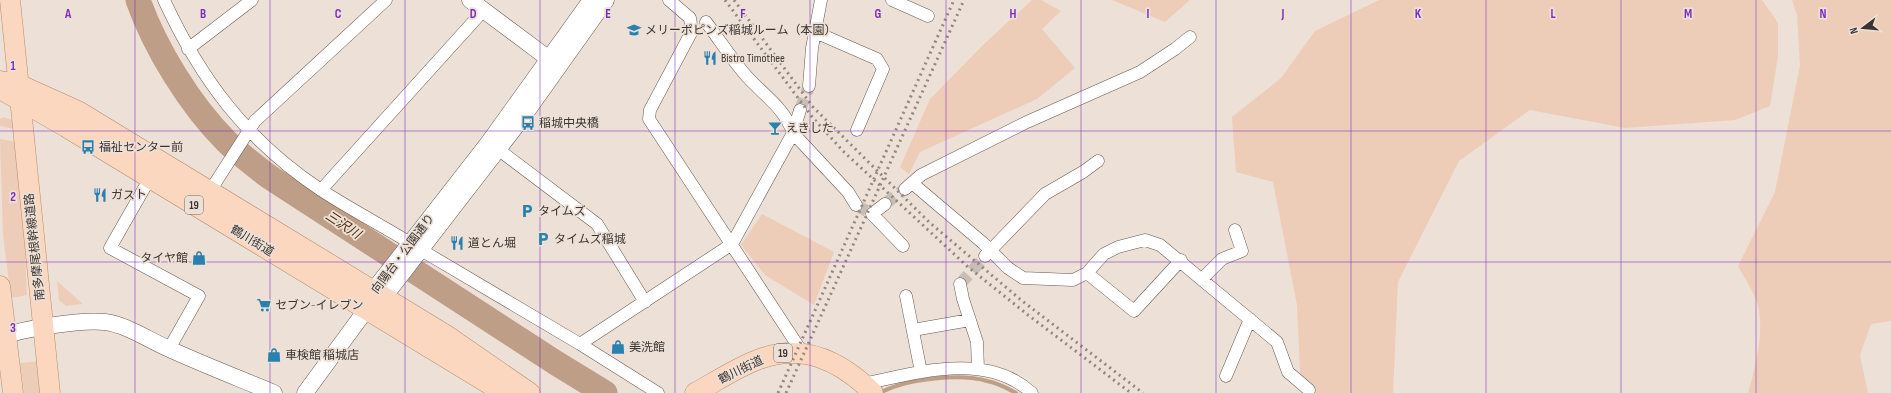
<svg xmlns="http://www.w3.org/2000/svg" width="1891" height="393" font-family="'Sofia Sans Condensed','Noto Sans JP',sans-serif">
<style>
.green{fill:#edcdb8}
.lines{fill:none;stroke-linecap:round;stroke-linejoin:round}
.stream{stroke:#bf9e87;stroke-width:4}
.river{stroke:#bf9e87;stroke-width:25}
.minor-tunnel{stroke:#c9beb5;stroke-width:12;stroke-dasharray:12 6;stroke-linecap:butt}
.minor-casing{stroke:#655a52;stroke-width:13}
.tertiary-casing{stroke:#655a52;stroke-width:17}
.primary-casing{stroke:#b58d70;stroke-width:21}
.minor{stroke:#fff;stroke-width:12}
.tertiary{stroke:#fff;stroke-width:16}
.primary{stroke:#fad7be;stroke-width:20}
.rail{stroke:#928882;stroke-width:3;stroke-dasharray:2 4;stroke-linecap:butt}
.grid{fill:none;stroke:#7b2cbf;stroke-width:1;stroke-opacity:0.55}
.labels{text-anchor:middle;dominant-baseline:central;stroke-width:3.5;stroke-linejoin:round;paint-order:stroke}
.shield{fill:#ede0d6;stroke:#706863;stroke-width:1}
.shield-label{font-size:11px;font-weight:bold;fill:#3b3532}
.poi-label{font-size:12px;fill:#3b3532;stroke:#ede0d6;text-anchor:start}
.street-label{font-size:12px;fill:#3b3532;stroke:#ede0d6}
.water-label{font-size:13px;font-style:italic;fill:#4a280b;stroke:#ede0d6}
.grid-label{font-size:13px;text-anchor:middle;font-weight:bold;fill:#7b2cbf;stroke:#ede0d6;stroke-width:3.5;stroke-linejoin:round;paint-order:stroke}
</style>
<rect width="100%" height="100%" fill="#ede0d6"/>
<!-- green -->
<path class="green" d="M1032 0H1041L1061 11 1042 29 1075 68 1037 99 920 152 909 174 900 167 930 99 985 43Z
M1112 0H1190L1165 22Z
M1379 0H1762L1778 23V56L1770 106 1735 120 1625 128 1530 110 1459 161 1398 282 1393 393H1301L1297 305 1273 182 1236 172 1232 117 1281 78 1315 31Z
M1792 0H1891V321L1871 324 1860 355 1868 393H1748C1756 366 1766 326 1756 299 1751 287 1743 276 1738 266L1775 192 1800 65 1797 15Z
M3 117 12 120 15 129 0 126V119Z
M0 139 17 142 22 192 27 295 11 298 3 235Z
M762 214 834 252 814 305 765 275 741 245Z
M57 281 83 304 66 306 59 300Z
M41 361 44 393H24L20 363Z"/>
<g class="lines">
<!-- stream -->
<path class="stream" d="M880 393C904 379 961 373 987 381 998 383 1007 388 1016 393"/>
<!-- river -->
<path class="river" d="M138 0C155 48 190 105 226 141 239 154 254 165 268 176L556 363 605 393"/>
<!-- minor-tunnel -->
<path class="minor-tunnel" d="M800 110 809 86
M885 204 905 189
M856 205 872 214
M960 284 985 257"/>
<defs>
<path id="minor" d="M164 0C201 80 247 141 321 190 350 209 381 225 410 243
M669 0 690 18 692 31 650 110 649 119 802 352
M892 0 928 16
M706 22C718 38 730 56 743 72 760 93 784 106 793 133L848 192 856 205
M815 32 877 59 883 69 857 130
M188 49 252 0
M809 86 812 48 821 0
M491 144 597 224 645 302
M150 178 110 248 199 296 169 349
M912 183 983 243 1008 268 1023 278 1073 280 1087 273 1104 254 1118 247 1145 240 1160 245 1277 342 1288 372 1309 390
M905 189 921 175 1027 122 1140 72 1175 49 1190 37
M321 190 483 11
M210 191 255 121 386 0
M885 204 872 214 903 246
M421 250 580 344 658 393
M985 256 1045 194 1083 172 1098 161
M1087 273 1134 311 1181 260
M1202 279 1222 259 1242 251 1235 230
M960 284 963 299 977 342 978 368
M906 296 921 372
M913 330 970 320
M580 344 732 244 793 133 800 110
M1226 376 1250 319
M863 384C917 373 986 351 1032 393"/>
<path id="tertiary" d="M470 0 549 59
M369 301 373 291 489 142 591 0
M0 337C23 329 81 319 105 322 127 325 147 339 167 348 202 364 238 378 274 393
M305 393 366 310 384 297 520 121 606 0"/>
<path id="primary" d="M10 0 50 393
M0 81 18 84 78 111 446 335 530 393
M0 89 66 127 504 393
M0 286 13 393
M695 393C715 382 736 368 757 360 803 342 841 361 873 393"/>
</defs>
<!-- minor casing -->
<use href="#minor" class="minor-casing"/>
<!-- tertiary casing -->
<use href="#tertiary" class="tertiary-casing"/>
<!-- primary casing -->
<use href="#primary" class="primary-casing"/>
<!-- minor -->
<use href="#minor" class="minor"/>
<!-- tertiary -->
<use href="#tertiary" class="tertiary"/>
<!-- primary -->
<use href="#primary" class="primary"/>
<!-- rail -->
<path class="rail" d="M725 0 813 118 844 152 968 267 1028 315 1131 393
M734 0 813 107 929 222 1021 300 1143 393
M778 393 954 0
M786 393 964 0"/>
</g>
<!-- grid -->
<path class="grid" d="M135 0V393M270 0V393M405 0V393M540 0V393M675 0V393M810 0V393M946 0V393M1081 0V393M1216 0V393M1351 0V393M1486 0V393M1621 0V393M1756 0V393M0 131H1891M0 262H1891"/>
<!-- icons -->
<defs>
<symbol id="school-bare" viewBox="-9 -9 18 18"><path d="M0-5L7-2L0 1L-7-2ZM-4 1L0 2.5L4 1V4Q0 6-4 4Z" fill="#2981af" stroke="#ede0d6" stroke-width="2.5" paint-order="stroke"/></symbol>
<symbol id="restaurant-bare" viewBox="-9 -9 18 18"><path d="M-5-6h1v4h1v-4h1v4h1v-4h1v5L-1.5 .5V6h-2V.5L-5-1ZM5-6V6H3V1.5H1.5Q1.5-4 5-6Z" fill="#2981af" stroke="#ede0d6" stroke-width="2.5" paint-order="stroke"/></symbol>
<symbol id="bus-bare" viewBox="-9 -9 18 18"><path d="M-5-6H5V4H4V6H2V4H-2V6H-4V4H-5ZM-3.5-4V0h7V-4ZM-3.5 1.2v1.5H-2V1.2ZM2 1.2v1.5H3.5V1.2Z" fill="#2981af" stroke="#ede0d6" stroke-width="2.5" paint-order="stroke"/></symbol>
<symbol id="bar-bare" viewBox="-9 -9 18 18"><path d="M-6-5H6L.8 .8V4.5H3.5V6h-7V4.5H-.8V.8Z" fill="#2981af" stroke="#ede0d6" stroke-width="2.5" paint-order="stroke"/></symbol>
<symbol id="parking-bare" viewBox="-9 -9 18 18"><path d="M-3.5-5.5H1a3.5 3.5 0 0 1 0 7H-1V5.5H-3.5ZM-1-3.4V-.6H.8a1.4 1.4 0 0 0 0-2.8Z" fill="#2981af" stroke="#ede0d6" stroke-width="2.5" paint-order="stroke"/></symbol>
<symbol id="shop-bare" viewBox="-9 -9 18 18"><path d="M-5-2.5h2.3a2.7 3.5 0 0 1 5.4 0H5L5.5 6h-11ZM-1.5-2.5h3a1.5 2.3 0 0 0-3 0Z" fill="#2981af" stroke="#ede0d6" stroke-width="2.5" paint-order="stroke"/></symbol>
<symbol id="supermarket-bare" viewBox="-9 -9 18 18"><path d="M-6-5.5h2.5l.6 2H6L4.5 2H-2.5L-4.4-4H-6ZM-1.5 3.2a1.3 1.3 0 1 0 .1 0ZM3 3.2a1.3 1.3 0 1 0 .1 0Z" fill="#2981af" stroke="#ede0d6" stroke-width="2.5" paint-order="stroke"/></symbol>
</defs>
<g fill-rule="evenodd">
<use href="#school-bare" x="624" y="20" width="20" height="20"/>
<use href="#restaurant-bare" x="700" y="48" width="20" height="20"/>
<use href="#bus-bare" x="518" y="113" width="20" height="20"/>
<use href="#bar-bare" x="765" y="118" width="20" height="20"/>
<use href="#bus-bare" x="78" y="137" width="20" height="20"/>
<use href="#restaurant-bare" x="90" y="185" width="20" height="20"/>
<use href="#parking-bare" x="517" y="201" width="20" height="20"/>
<use href="#parking-bare" x="533" y="229" width="20" height="20"/>
<use href="#restaurant-bare" x="447" y="233" width="20" height="20"/>
<use href="#shop-bare" x="189" y="248" width="20" height="20"/>
<use href="#supermarket-bare" x="254" y="295" width="20" height="20"/>
<use href="#shop-bare" x="608" y="337" width="20" height="20"/>
<use href="#shop-bare" x="264" y="345" width="20" height="20"/>
</g>
<g class="labels">
<!-- shield labels -->
<g class="shield">
<rect x="185" y="196" width="18" height="18" rx="3"/>
<rect x="774" y="344" width="18" height="18" rx="3"/>
</g>
<g class="shield-label">
<text x="194" y="205">19</text>
<text x="783" y="353">19</text>
</g>
<!-- poi labels -->
<g class="poi-label">
<text x="645" y="30">メリーポピンズ稲城ルーム（本園）</text>
<text x="721" y="58">Bistro Timothee</text>
<text x="539" y="123">稲城中央橋</text>
<text x="786" y="128">えきした</text>
<text x="99" y="147">福祉センター前</text>
<text x="111" y="195">ガスト</text>
<text x="538" y="211">タイムズ</text>
<text x="554" y="239">タイムズ稲城</text>
<text x="468" y="243">道とん堀</text>
<text x="188" y="258" text-anchor="end">タイヤ館</text>
<text x="275" y="305">セブン-イレブン</text>
<text x="629" y="347">美洗館</text>
<text x="285" y="355">車検館 稲城店</text>
</g>
<!-- street labels -->
<g class="street-label">
<text transform="translate(252 241) rotate(31)">鶴川街道</text>
<text transform="translate(35 247) rotate(-96)">南多摩尾根幹線道路</text>
<text transform="translate(403 254) rotate(-53)">向陽台・公園通り</text>
<text transform="translate(741 370) rotate(-26)">鶴川街道</text>
</g>
<!-- water labels -->
<g class="water-label">
<text transform="translate(343 225) rotate(33)">三沢川</text>
</g>
</g>
<g class="grid-label">
<text x="68" y="18">A</text>
<text x="203" y="18">B</text>
<text x="338" y="18">C</text>
<text x="473" y="18">D</text>
<text x="608" y="18">E</text>
<text x="743" y="18">F</text>
<text x="878" y="18">G</text>
<text x="1013" y="18">H</text>
<text x="1148" y="18">I</text>
<text x="1283" y="18">J</text>
<text x="1418" y="18">K</text>
<text x="1553" y="18">L</text>
<text x="1688" y="18">M</text>
<text x="1823" y="18">N</text>
<text x="13" y="70">1</text>
<text x="13" y="201">2</text>
<text x="13" y="332">3</text>
</g>
<!-- north arrow -->
<g transform="translate(1863 28) rotate(254)" stroke="#ede0d6" stroke-width="3" paint-order="stroke">
<path d="M0-3L7 15L0 10L-7 15Z" fill="#3b3532"/>
<text y="-6" font-size="11" font-weight="bold" text-anchor="middle" fill="#3b3532">N</text>
</g>
</svg>
